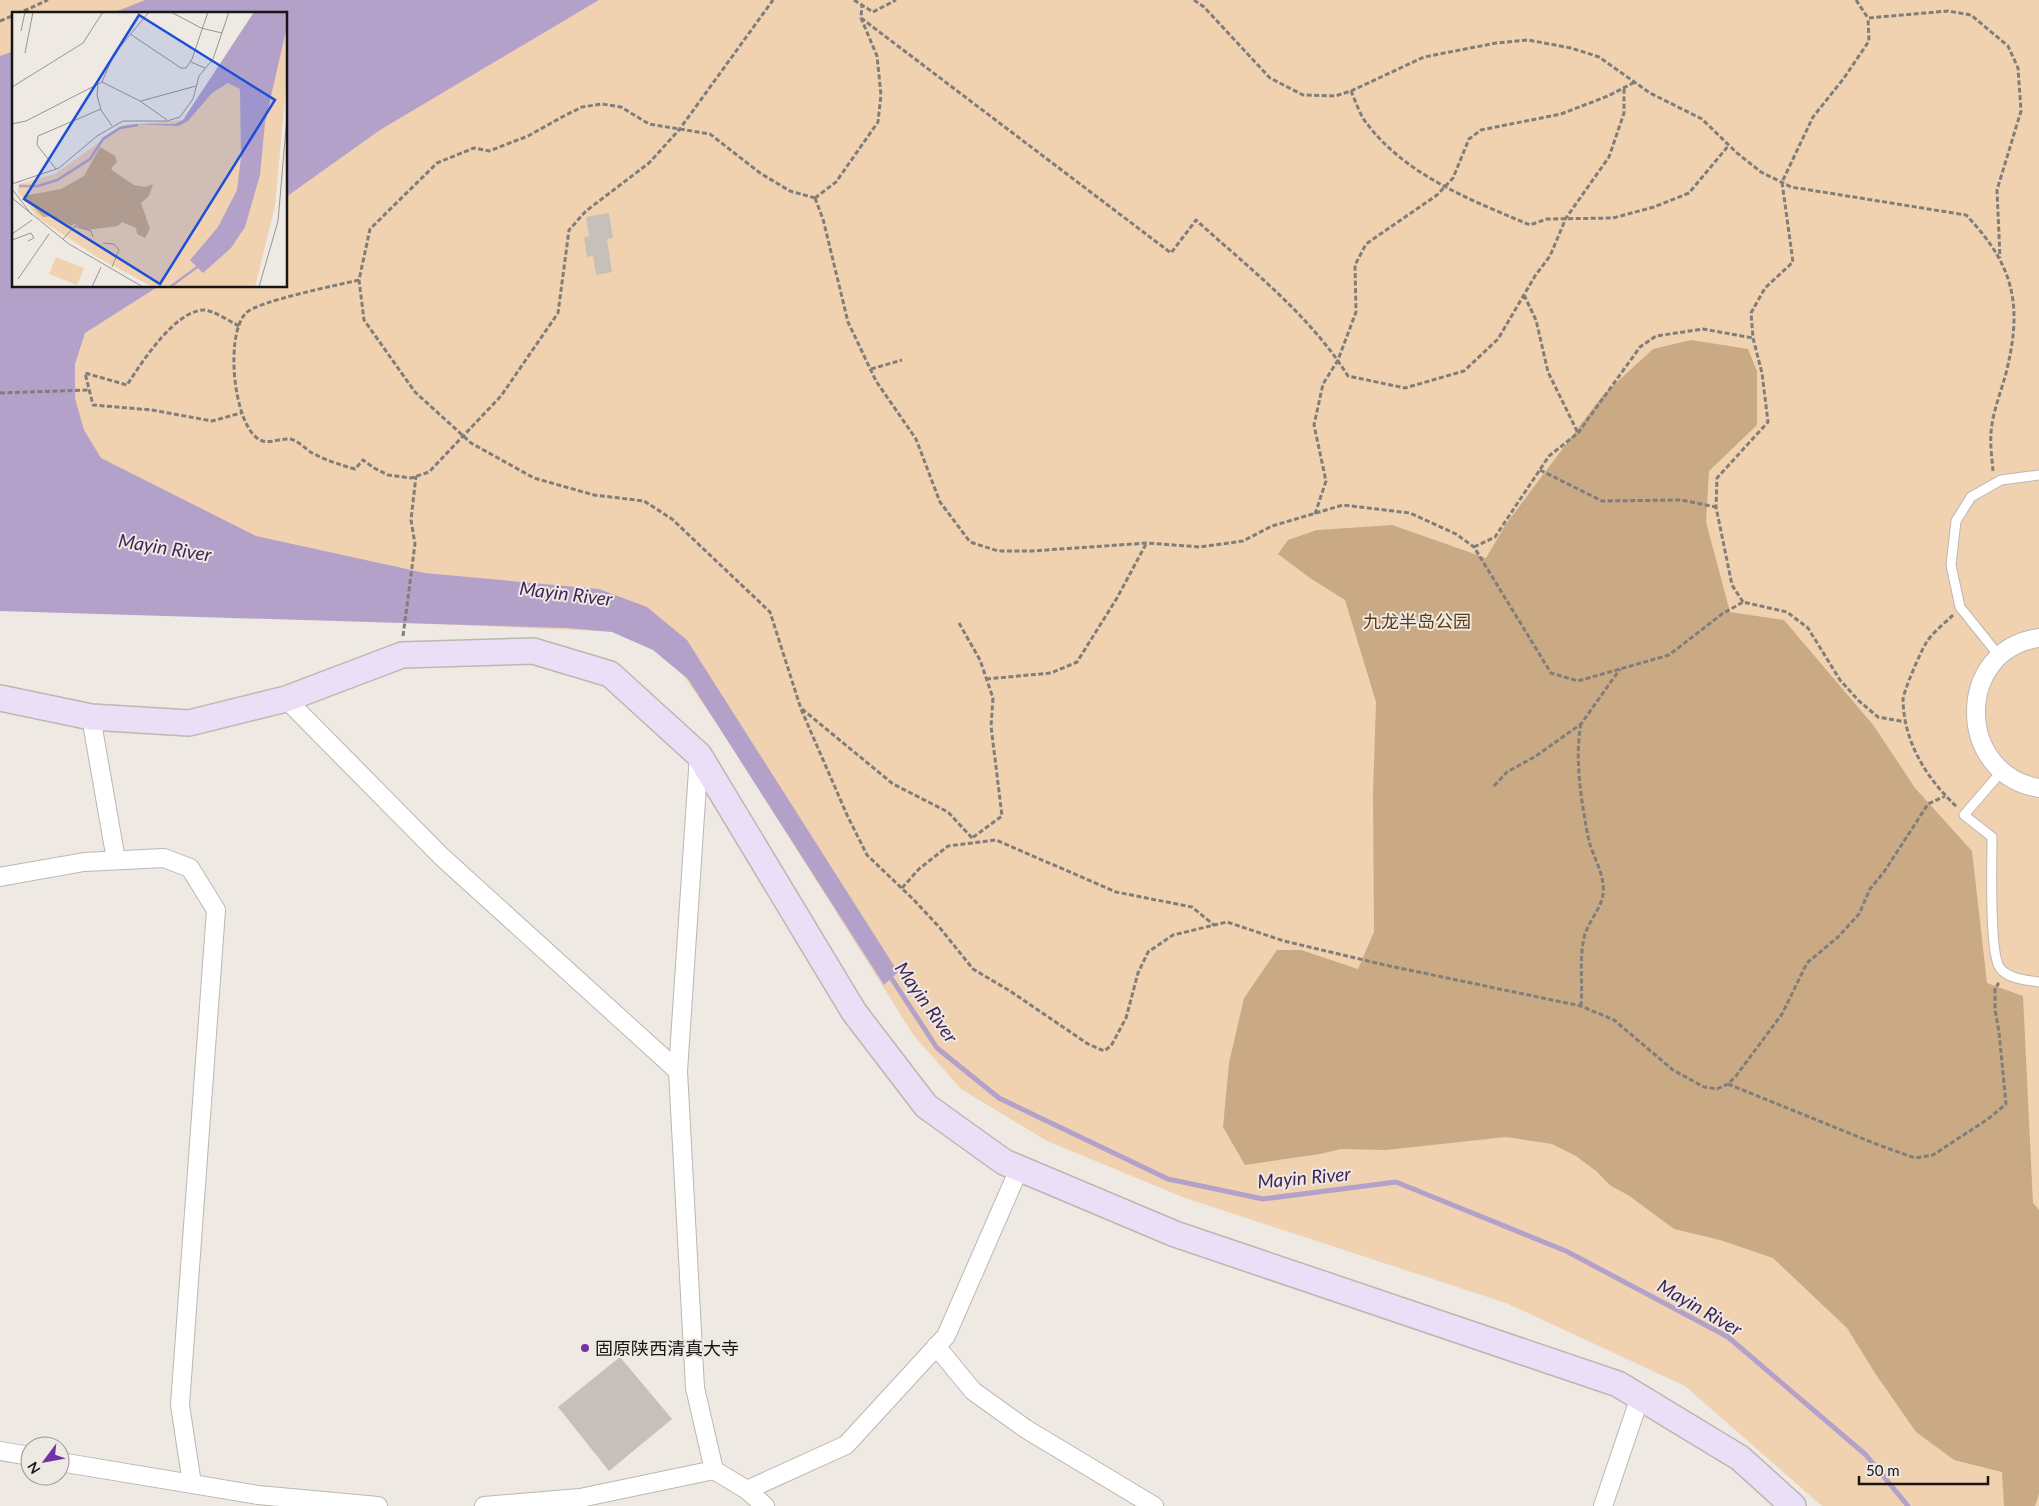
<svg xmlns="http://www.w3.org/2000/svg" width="2039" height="1506" font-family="Lato,'Noto Sans SC',sans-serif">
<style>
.green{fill:#f0d2b1;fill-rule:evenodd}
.forest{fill:#caa985}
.water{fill:#b4a1ca}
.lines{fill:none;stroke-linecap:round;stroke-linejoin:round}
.stream{stroke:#b4a1ca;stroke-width:5}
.building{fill:#c6c0bb}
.lane-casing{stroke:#bcb7b1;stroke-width:11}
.street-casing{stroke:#bcb7b1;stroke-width:20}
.secondary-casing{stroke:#bcb7b1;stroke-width:28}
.path{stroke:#817e7a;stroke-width:3;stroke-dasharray:5 2.5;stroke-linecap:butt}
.lane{stroke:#fff;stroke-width:9}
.street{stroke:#fff;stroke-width:18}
.secondary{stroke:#eadff6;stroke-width:25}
.poi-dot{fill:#7332a6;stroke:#eee9e3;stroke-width:2}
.labels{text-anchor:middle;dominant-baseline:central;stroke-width:4;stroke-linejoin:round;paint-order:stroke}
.park-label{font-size:18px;fill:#5e3c11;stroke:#eee9e3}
.poi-label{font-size:18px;fill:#181614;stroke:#eee9e3;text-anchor:start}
.water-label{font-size:19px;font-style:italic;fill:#402458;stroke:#eee9e3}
.inset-river{fill:none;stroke:#b4a1ca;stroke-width:2.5}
.inset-road{fill:none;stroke:#989590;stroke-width:1}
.view{fill:#1d4ed8;fill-opacity:0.15;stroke:#1d4ed8;stroke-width:2.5}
.inset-edge{fill:none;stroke:#181614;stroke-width:2.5}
</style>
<rect width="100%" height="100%" fill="#eee9e3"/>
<!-- green -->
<path class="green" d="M0 0H2039V1506H1822L1685 1386 1506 1303 1185 1198 1047 1141 961 1089 914 1036 724 734 667 652 623 632 0 606ZM14 14H286V286H14Z"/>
<!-- forest -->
<path class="forest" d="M1691 340 1748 349 1757 371V425L1709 471 1706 522 1730 612 1784 620 1874 726 1915 788 1972 851 1987 983 2023 996 2033 1203 2039 1210V1494L2035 1506H2004L2002 1472 1954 1460 1916 1432 1875 1373 1847 1328 1773 1258 1720 1240 1674 1229 1628 1195 1611 1186 1596 1171 1576 1156 1552 1144 1506 1137 1386 1150 1341 1149 1320 1154 1245 1165 1223 1127 1229 1063 1244 998 1277 950H1301L1358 969 1374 932 1373 793 1376 702 1345 600 1310 578 1278 554 1288 540 1317 530 1392 525 1486 558 1506 524 1603 395 1653 349Z"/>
<!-- water -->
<path class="water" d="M145 0H599L380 130 286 197V14H110Z
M14 51V286H159L85 333 75 364V398L84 430 101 458 256 536 425 573 599 589 647 607 687 640 898 972 884 985 688 679 653 650 612 632 567 628 0 611V56Z"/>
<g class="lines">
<!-- stream -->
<path class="stream" d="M888 973 937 1048 999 1098 1168 1179 1263 1199 1396 1182 1566 1251 1728 1337 1866 1455 1908 1506"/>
</g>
<!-- building -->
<path class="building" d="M609 213 613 238 607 239 612 272 596 275 593 256 587 257 584 237 589 236 586 217Z
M620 1357 672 1419 609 1471 558 1407Z"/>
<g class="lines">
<defs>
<path id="lane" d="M2000 657 1960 607 1951 565 1956 521 1971 497 2001 480 2039 475
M2002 771 1964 815 1992 837C1992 860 1989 954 2000 968 2008 979 2027 980 2039 982"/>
<path id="street" d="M2039 638C1955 649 1955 774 2039 788
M286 699 442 857 678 1071
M91 717 116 860
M699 755 678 1071 695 1388 714 1470
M0 877 84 862 164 858 190 868 216 910 180 1405 192 1484
M936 1346 973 1391 1026 1429 1154 1506
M0 1451 30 1456
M60 1462 258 1495 378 1506
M747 1490 846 1445 946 1336 1019 1169
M484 1506 580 1498 714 1470 747 1490 765 1506
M1603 1506 1640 1397"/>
<path id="secondary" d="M0 698 91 717 189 723 286 699 402 655 533 651 610 674 699 755 854 1012 926 1106 1004 1162 1175 1234 1618 1384 1740 1458 1793 1506"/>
</defs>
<!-- lane casing -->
<use href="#lane" class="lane-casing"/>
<!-- street casing -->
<use href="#street" class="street-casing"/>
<!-- secondary casing -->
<use href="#secondary" class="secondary-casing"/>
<!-- path -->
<path class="path" d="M854 0 873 12 896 0
M1194 0 1204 7 1270 78 1303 95 1335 96 1351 91 1424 57 1496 43 1528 40 1571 48 1599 57 1650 93 1702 119 1737 153 1761 172 1791 187 1966 215C2016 267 2023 308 2005 377 2000 394 1992 415 1991 433 1990 445 1992 459 1993 471
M1856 0 1868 18 1948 11 1971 15 2008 46 2018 68 2021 111 1997 190 2000 258
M17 14 48 0
M861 18 1171 253 1196 220C1250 269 1309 314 1348 376L1405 388 1464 371 1498 339 1535 276 1550 256 1566 218 1609 157 1624 113V88
M0 21 14 15
M1351 91C1356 102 1360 116 1368 125 1407 176 1473 201 1530 225L1547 219 1613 218 1654 207 1689 193 1729 145
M815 198 790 191 760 173 710 134 649 124 621 107 602 104 582 107 562 117 528 136 489 151 474 148 437 163 370 229 359 280 364 320 415 392 471 443 534 478 594 495 644 501 672 519 770 612 801 709 847 815 867 855 914 900 940 928 973 969 1010 991 1088 1044 1104 1051 1111 1046 1126 1018 1138 973 1148 952 1173 935 1227 922 1284 941 1385 965 1581 1006 1614 1020 1673 1070 1704 1087 1717 1089 1728 1084 1736 1076 1782 1014 1807 963 1838 937 1859 914 1870 889 1884 872 1928 804 1945 796
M815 198 823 219 848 322 876 381 916 439 940 502 970 542 998 551H1032L1147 543 1200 547 1243 541 1272 526 1343 505 1410 513 1456 534 1474 547 1551 673 1578 681 1669 655 1722 614 1743 602 1787 612 1808 628 1840 680 1859 701 1878 717 1906 722
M815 198 836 182 878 122 881 95 877 56 861 18 862 4
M359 280C338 285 258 301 246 313 225 334 233 420 257 438 267 446 279 438 290 439 297 440 306 449 312 453 326 460 340 465 355 469L363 460 374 468 388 475 411 478 429 472 501 396 558 313 569 230 586 211 649 163 679 130 773 0
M1524 295 1536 320 1548 372 1578 433
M239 326C231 322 211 309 203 310 174 312 142 362 127 385L85 373 93 405 152 410 212 421 241 413
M871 369 902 360
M0 393 89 390
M1540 470 1602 501 1681 500 1716 507
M1315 514 1326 481 1314 425 1323 384 1338 360 1356 312 1355 265 1366 244 1437 195 1453 178 1469 139 1481 130 1561 114 1608 96 1635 82
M1474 547 1495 537 1549 456 1578 433 1640 347 1656 336 1703 329 1753 338
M1743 602 1732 585 1716 507 1717 478 1768 422 1762 373 1753 338 1751 313 1765 288 1793 262 1782 182 1813 117 1844 78 1869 41 1868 18
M1953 615C1944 624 1932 633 1926 643 1921 651 1903 692 1903 700 1904 743 1927 779 1957 807
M959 623 980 660 993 698 991 726 1002 816 972 838
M403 636 415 544 411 520 416 476
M986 679 1051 673 1077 662 1117 598 1146 544
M802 709 893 784 948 812 973 839
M1494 786 1507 772 1536 756 1581 724 1620 669
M902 888 919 869 948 846 996 840 1116 892 1192 907 1214 925
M1581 1006C1583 984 1579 960 1584 938 1588 919 1606 906 1603 885 1602 870 1593 856 1589 841 1582 807 1574 758 1581 724
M1728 1084 1876 1144 1915 1158 1933 1155 1988 1119 2006 1104 1999 1032 1995 1010V988L1999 983"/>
<!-- lane -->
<use href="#lane" class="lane"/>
<!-- street -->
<use href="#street" class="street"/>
<!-- secondary -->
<use href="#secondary" class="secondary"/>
</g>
<!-- markers -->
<circle class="poi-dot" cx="585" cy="1348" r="5"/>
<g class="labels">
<!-- park labels -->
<g class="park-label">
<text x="1417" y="621">九龙半岛公园</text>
</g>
<!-- poi labels -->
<g class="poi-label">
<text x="595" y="1348">固原陕西清真大寺</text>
</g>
<!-- water labels -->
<g class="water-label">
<text transform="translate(165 547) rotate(9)">Mayin River</text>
<text transform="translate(566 593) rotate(7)">Mayin River</text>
<text transform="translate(927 1002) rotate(55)">Mayin River</text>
<text transform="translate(1304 1177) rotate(-5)">Mayin River</text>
<text transform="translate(1700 1307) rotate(30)">Mayin River</text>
</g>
</g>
<!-- overview -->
<g transform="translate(12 12)">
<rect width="275" height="275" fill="#eee9e3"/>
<path d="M241 2 275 11V65L263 194 243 275H141L85 245 26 206 6 180 7 172 43 162 111 113 171 108ZM44 245 72 256 65 273 37 262Z" fill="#f0d2b1"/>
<path d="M88 135 103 144 105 150 99 156 101 159 122 173 133 175 141 172 137 184 129 191 138 217 133 226 125 222 124 216 110 210 106 214 75 218 62 212 59 214 40 204 31 205 11 184 49 177 72 164Z" fill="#caa985"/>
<path d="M242 0H275V14L253 111 248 163 233 215 219 236 191 261 178 248 206 215 225 178 229 145 228 77 216 71 200 81 176 109 166 114 124 112H163L171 108Z" fill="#b4a1ca"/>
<path class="inset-river" d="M7 174H26L45 168 78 147 91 127 108 116 126 113M158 275 188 253"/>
<path class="inset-road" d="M159 0 189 16 210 21M9 19 13 0M118 22 169 56H174L180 47 196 0M13 41 21 0M179 50 193 56M90 70 128 89 155 108M86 71 85 83 89 98 100 114M0 75 71 31 91 0M129 89 184 74M0 112 14 109 90 70 102 42 137 0M44 157 25 133 26 124 89 97M0 172 47 156 85 124 111 109H155L168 105 181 87 187 64 201 47 217 0M0 177 20 203M0 186 57 232 131 275M0 222 20 208M51 227 63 214 79 219 81 225M0 228 19 221 22 226 16 229M91 231 102 232 107 238 100 255M6 267 37 222M80 275 89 255M247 275 266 209 275 105"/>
<path class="view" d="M127 3 263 88 148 272 12 187Z"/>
<rect width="275" height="275" class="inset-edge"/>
</g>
<!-- north arrow -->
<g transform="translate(45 1461) rotate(238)"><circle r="24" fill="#eee9e3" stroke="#989590"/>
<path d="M0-4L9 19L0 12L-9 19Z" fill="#7332a6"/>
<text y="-8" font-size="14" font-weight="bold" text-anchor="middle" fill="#181614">N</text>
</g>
<!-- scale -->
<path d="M1859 1476v8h129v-8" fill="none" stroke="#181614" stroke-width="2.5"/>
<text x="1866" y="1476" font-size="15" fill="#181614" stroke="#eee9e3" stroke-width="4" paint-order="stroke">50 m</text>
</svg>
